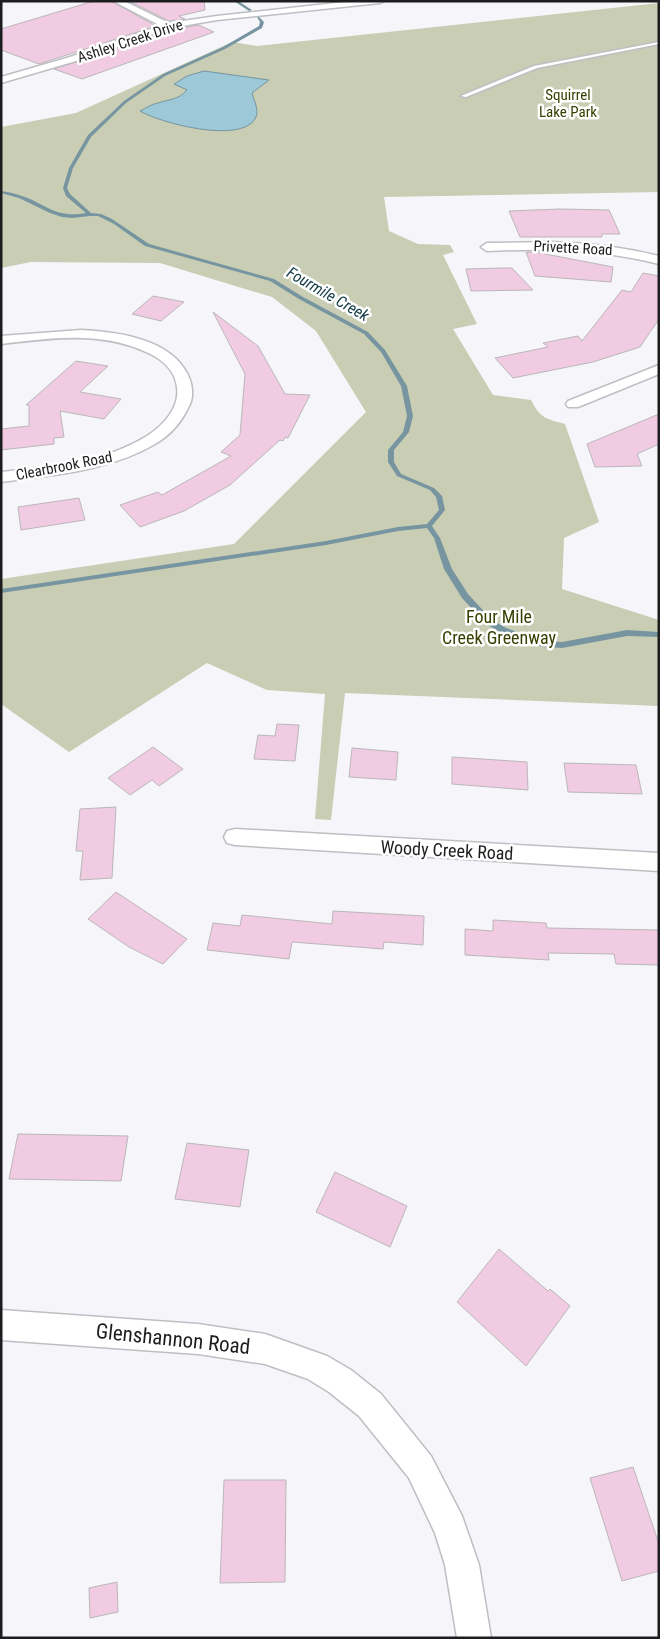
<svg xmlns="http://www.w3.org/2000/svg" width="660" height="1639" font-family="'Roboto Condensed',sans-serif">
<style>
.green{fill:#c8cdb3}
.water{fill:#9cc8d7;stroke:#7695a0}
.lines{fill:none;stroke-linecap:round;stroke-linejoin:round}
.stream{fill:#7695a0;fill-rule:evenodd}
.building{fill:#f0cbe1;stroke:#bbb7b9}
.lane-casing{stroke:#bebfc3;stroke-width:3}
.street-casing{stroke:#bebfc3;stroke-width:3}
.lane{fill:#fff;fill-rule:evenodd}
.street{fill:#fff;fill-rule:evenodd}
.labels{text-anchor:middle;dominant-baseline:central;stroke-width:5;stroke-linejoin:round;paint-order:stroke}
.far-street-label{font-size:15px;fill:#1d1d1f;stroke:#fff}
.far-park-label{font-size:15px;fill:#393f00;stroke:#fff}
.far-water-label{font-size:16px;font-style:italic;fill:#123b46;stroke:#fff}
.park-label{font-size:18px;fill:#393f00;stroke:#fff}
.street-label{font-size:18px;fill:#1d1d1f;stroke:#fff}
.near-street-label{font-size:21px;fill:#1d1d1f;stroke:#fff}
</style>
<rect width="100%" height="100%" fill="#f5f5fa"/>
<!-- green -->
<path class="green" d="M659 3V192L384 197 389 231 418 244 450 245 454 252 443 255 477 324 453 329 493 395 531 400C540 418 546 419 565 424L599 522 564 538 562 589 659 620V706L345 693 331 820 315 819 325 694 267 690 207 663 69 752 1 704V579L234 544 366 412 316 331 272 297 160 263 31 262 1 268V127L76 113 232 42 257 46Z"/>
<!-- water -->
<path class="water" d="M204 71 269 80 252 93C254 101 260 111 255 119 240 144 160 123 140 111 146 108 152 104 158 103 170 99 178 100 187 90L174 84 187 76Z"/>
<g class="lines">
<!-- stream -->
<path class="stream" d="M234 1H238L252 10 249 11Z
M257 17H259L264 22 262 28 225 49 165 76 126 103 91 137 73 168 67 188 70 194 91 213 101 214 112 219 149 244 274 279 303 297 368 332 385 350 407 386 413 416 409 432 394 450V462L401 474 434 488 442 496 445 510 432 526 440 538 452 569 468 594 492 620 506 628 544 641 562 642 627 630 659 632V637L627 636 562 648 543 647 500 632 486 624 462 598 444 569 434 538 427 528 398 531 326 545 1 593V589L326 541 398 527 427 524 439 510 436 497 430 490 397 476 388 462V450L403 432 407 416 401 386 381 352 364 334 299 299 270 281 145 246 114 224 98 216H90L72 218 62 217 50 213 19 198 1 193V191C9 192 17 194 25 197 50 207 57 218 86 213L66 196 63 188 69 168 88 135 124 101 163 74 223 47 259 26 260 22Z"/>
</g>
<!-- building -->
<path class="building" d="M94 1H111L156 26 39 64 1 50V29Z
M129 1H204L205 10 179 16 185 19 169 21Z
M199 25 214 32 82 79 54 69 170 30Z
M560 209 609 210 620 234H602V237H520L509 211Z
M526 252H535L613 267 611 282 535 276Z
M500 268H512L533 290 471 291 466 269Z
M643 273 659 276V319L640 347 593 362 513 378 495 358 548 347 543 343 578 336 582 341 622 290 631 292Z
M153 296 184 302 161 321 132 314Z
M213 312 258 346 285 394 310 395 288 438 285 437 283 441 280 440 230 485 184 511 140 527 120 505 158 492 162 495 231 456 221 452 240 435 245 374Z
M76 361 108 366 80 392 121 399 104 419 60 411 64 437 54 438V444L1 450V429L29 426V405H26Z
M659 414V444L637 454 642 466 595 467 587 444Z
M79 498 85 520 21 530 18 507Z
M277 724 299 725 295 761 254 759 258 735 275 736Z
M153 747 183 769 159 786 152 780 130 795 108 778Z
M352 748 398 752 396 780 349 777Z
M452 757 527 762 528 790 452 784Z
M564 763 636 765 642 794 568 792Z
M116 807 112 878 80 880 83 851H76L80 809Z
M116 892 187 939 163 964 129 947 88 919Z
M333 911 424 916 423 945 384 942 383 949 292 942 289 959 207 950 213 923 240 926 242 915 332 924Z
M493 920 546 923 547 928 659 930V965L616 964 614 954 548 953 549 960 465 955V929L493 931Z
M18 1134 128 1136 121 1181 9 1179Z
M187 1143 249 1150 240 1207 175 1199Z
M335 1172 407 1206 390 1247 316 1212Z
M499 1249 548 1291 550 1289 570 1306 526 1366 457 1302Z
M633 1467 659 1544V1571L622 1581 590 1478Z
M224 1480H286L285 1582 220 1583Z
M117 1582 118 1612 90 1618 89 1588Z"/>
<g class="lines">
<defs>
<path id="lane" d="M659 42V44L537 68 466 97 461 96 534 66Z"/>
<path id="street" d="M113 1H124L169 23 217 16 354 1H384L380 3 217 20 170 28 76 61 1 83V77L70 57 161 26Z
M552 242C588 243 623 247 659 256V264C599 249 548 248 487 251L481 247 487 243Z
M81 330C117 332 170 338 188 375 193 386 194 398 188 408 181 423 169 436 155 444 109 471 54 475 1 482V472C51 466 104 463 147 436 163 426 180 408 177 387 175 370 162 359 146 352 101 331 50 338 1 344V336Z
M659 365V374L578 407H568L566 404 568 401Z
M235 829 659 853V871L235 845 227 843 224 837 227 831Z
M1 1310 198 1324 265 1334 327 1356 351 1370 381 1394 431 1456 462 1516 479 1565 491 1638H457L445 1565 435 1533 409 1478 359 1416 329 1392 308 1379 265 1364 198 1354 1 1340Z"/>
</defs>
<!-- lane casing -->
<use href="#lane" class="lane-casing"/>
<!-- street casing -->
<use href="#street" class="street-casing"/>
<!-- lane -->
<use href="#lane" class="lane"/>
<!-- street -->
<use href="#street" class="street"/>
</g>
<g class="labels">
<!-- far-street labels -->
<g class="far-street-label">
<text transform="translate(130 41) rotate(-18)">Ashley Creek Drive</text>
<text transform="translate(573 248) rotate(3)">Privette Road</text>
<text transform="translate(64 466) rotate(-11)">Clearbrook Road</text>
</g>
<!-- far-park labels -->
<g class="far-park-label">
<text x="568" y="95">Squirrel<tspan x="568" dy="17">Lake Park</tspan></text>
</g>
<!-- far-water labels -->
<g class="far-water-label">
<text transform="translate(328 294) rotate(30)">Fourmile Creek</text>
</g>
<!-- park labels -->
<g class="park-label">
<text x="499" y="616">Four Mile<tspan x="499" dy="21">Creek Greenway</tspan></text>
</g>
<!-- street labels -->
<g class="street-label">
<text transform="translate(447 850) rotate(3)">Woody Creek Road</text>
</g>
<!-- near-street labels -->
<g class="near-street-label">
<text transform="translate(173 1339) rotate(6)">Glenshannon Road</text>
</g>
</g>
<!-- border -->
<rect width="660" height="1639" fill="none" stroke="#1d1d1f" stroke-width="5"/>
</svg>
